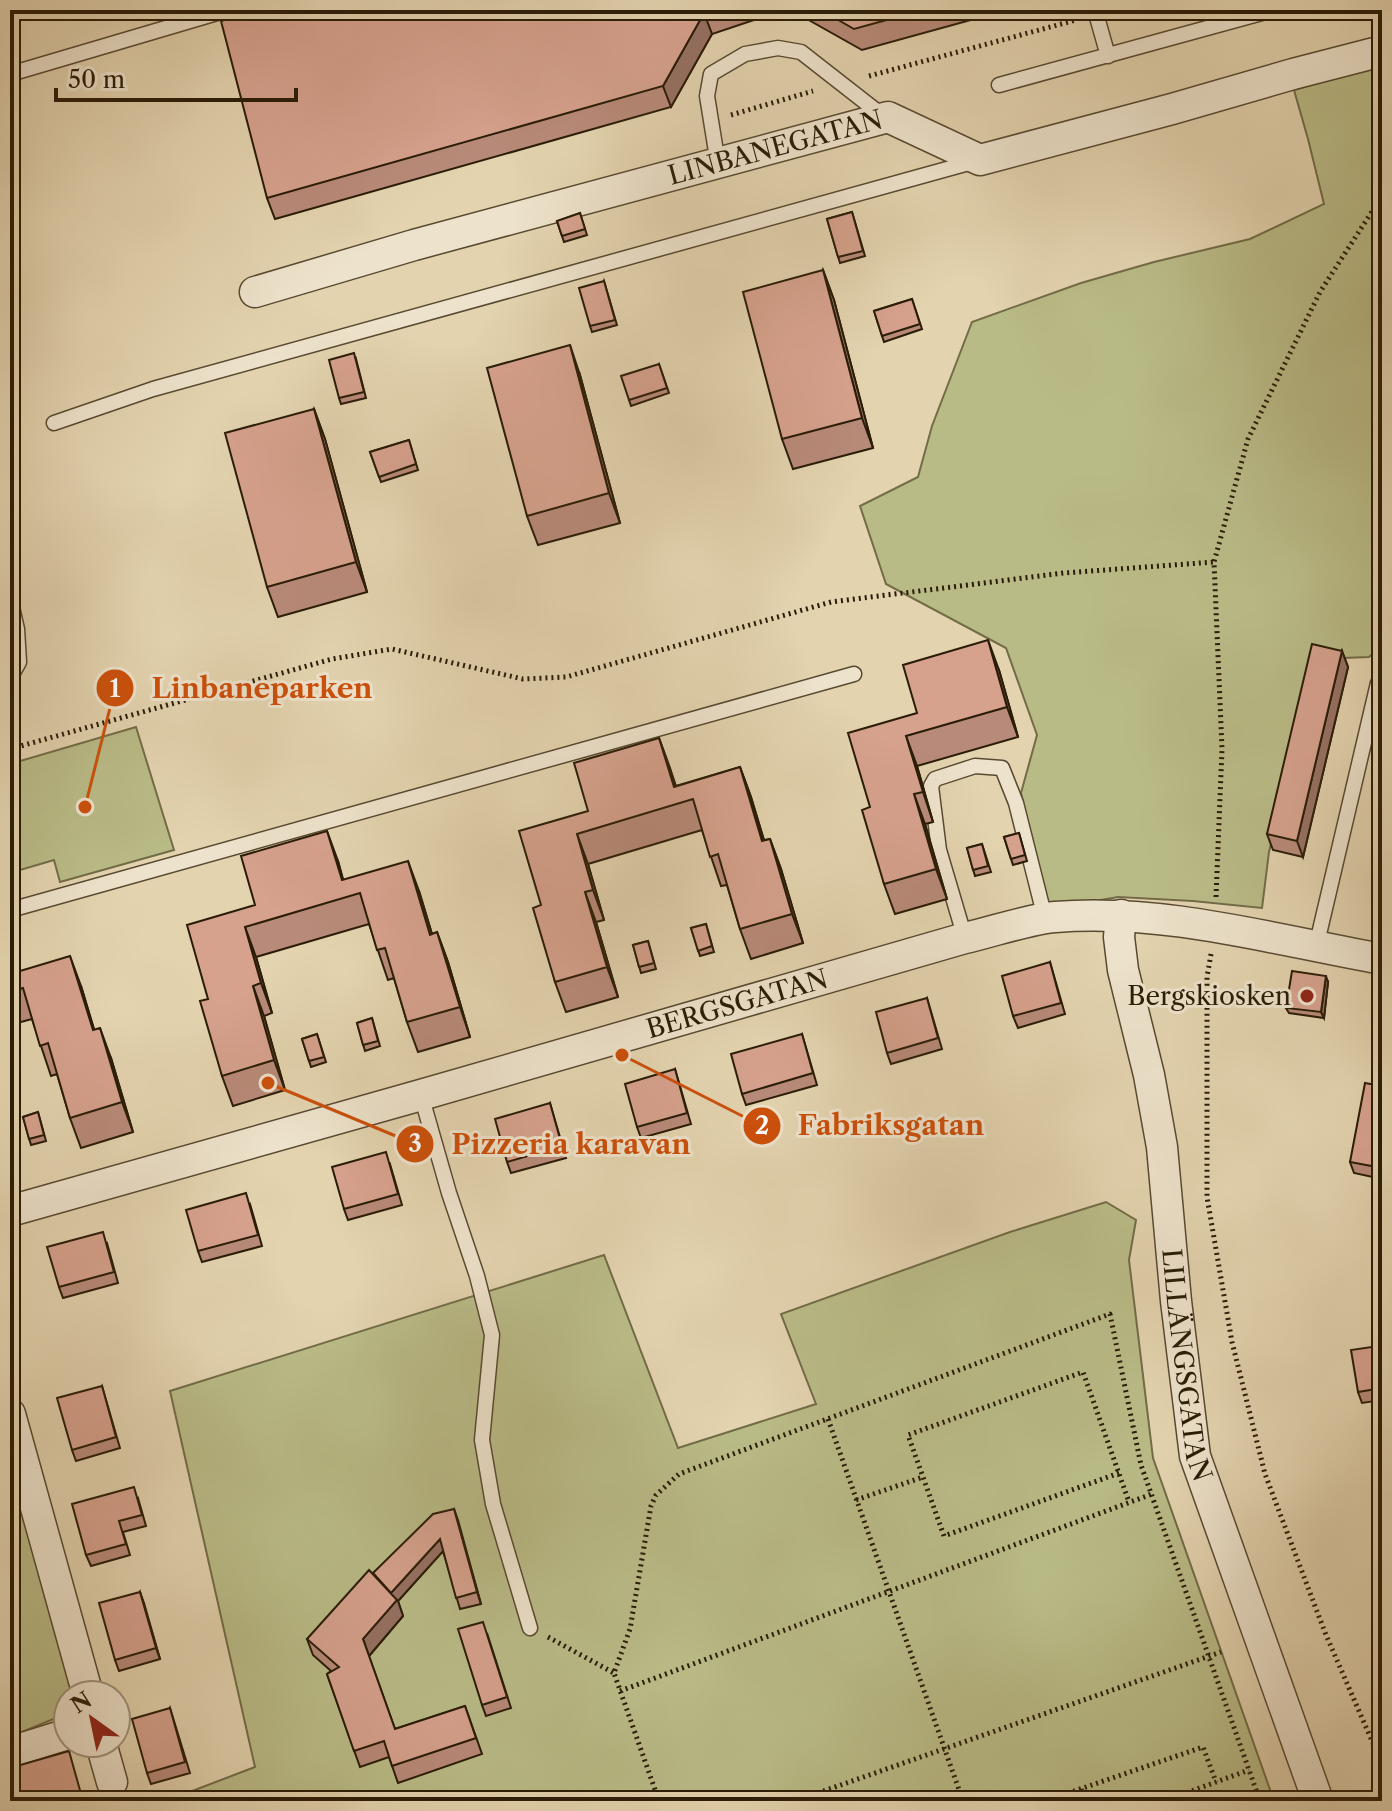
<svg xmlns="http://www.w3.org/2000/svg" width="1392" height="1811" font-family="'Libre Caslon Text',serif">
<style>
.green{fill:#b9bb87;stroke:#726c47;stroke-width:2}
.lines{fill:none;stroke-linecap:round;stroke-linejoin:round}
.lane-casing{stroke:#584a31;stroke-width:17}
.street-casing{stroke:#584a31;stroke-width:33}
.path{stroke:#2a1c07;stroke-width:5;stroke-dasharray:2 4;stroke-linecap:butt}
.lane{stroke:#ede2cb;stroke-width:14}
.street{stroke:#ede2cb;stroke-width:30}
.rail{stroke:#2a1c07;stroke-width:6;stroke-dasharray:14 14;stroke-linecap:butt}
.wall{fill:#b88a79;stroke:#2a1c07;stroke-width:2}
.shaded-wall{fill:#967163;stroke:#2a1c07;stroke-width:2}
.building{fill:#d6a18d;stroke:#2a1c07;stroke-width:2}
.poi-dot{fill:#8f2418;stroke:#ede2cb;stroke-width:3}
.labels{text-anchor:middle;dominant-baseline:central;stroke-width:6;stroke-linejoin:round;paint-order:stroke}
.street-label{font-size:26px;fill:#2a1c07;stroke:#ede2cb}
.poi-label{font-size:26px;fill:#2a1c07;stroke:#ede2cb;text-anchor:end}
.leader{fill:none;stroke:#cc500b;stroke-width:3}
.callout-dot{fill:#cc500b;stroke:#ede2cb;stroke-width:3}
.mark-label{font-size:24px;text-anchor:middle;font-weight:bold;fill:#fff}
.callout-label{font-size:28px;text-anchor:middle;font-weight:bold;fill:#cc500b;stroke:#ede2cb;stroke-width:6;stroke-linejoin:round;paint-order:stroke}
</style>
<rect width="100%" height="100%" fill="#e3d3af"/>
<filter id="stains"><feTurbulence type="fractalNoise" baseFrequency=".0025" numOctaves="4"/><feColorMatrix values="0 0 0 0 .2 0 0 0 0 .09 0 0 0 0 .02 0 0 0 .5 -.17"/></filter>
<radialGradient id="worn" r=".72"><stop offset=".6" stop-color="#630" stop-opacity="0"/><stop offset="1" stop-color="#630" stop-opacity=".3"/></radialGradient>
<!-- green -->
<path class="green" d="M1382 64V646L1369 657 1316 659 1269 852 1262 908 1193 901 1118 897 1044 910 1021 793 1037 735 1006 648 886 584 860 506 918 477 932 426 972 322 1081 283 1154 262 1250 239 1324 204 1308 139 1294 90Z
M136 727 174 850 60 882 54 860 10 873V764Z
M1106 1202 1136 1220 1129 1260 1153 1458 1274 1801H166L255 1767 170 1391 604 1255 678 1448 816 1404 781 1314 1010 1232Z
M10 1463 78 1695H68V1713L10 1737Z"/>
<g class="lines">
<defs>
<path id="lane" d="M1095 10 1108 56
M10 74 227 10
M999 85 1273 10
M718 164 707 96 711 74 745 54 778 48 801 52 874 109 884 115
M54 423 153 389 976 161
M10 599 17 629 19 662 10 678
M10 910 854 674
M965 938 939 850 931 786 935 779 975 766 1002 768 1016 803 1045 918
M1316 947 1378 683
M421 1095 449 1193 477 1276 492 1335 482 1440 493 1504 530 1628"/>
<g id="street">
<path id="s1" d="M255 292 414 245 888 117 980 160 1172 109 1293 74 1382 51"/>
<path id="s2" d="M1121 915 1119 937 1123 970 1149 1075 1162 1147 1176 1301 1195 1456 1318 1801"/>
<path id="s3" d="M10 1211 421 1095 965 938C992 932 1029 919 1055 917 1164 908 1275 940 1382 959"/>
<path d="M10 1414 88 1695"/>
<path d="M101 1743 112 1782"/>
<path d="M10 1752 68 1734"/>
</g>
</defs>
<!-- lane casing -->
<use href="#lane" class="lane-casing"/>
<!-- street casing -->
<use href="#street" class="street-casing"/>
<!-- path -->
<path class="path" d="M869 76 1076 20
M731 115 813 91
M10 749 332 659 392 649 523 679 566 677 831 602 1064 573 1214 562
M1216 897 1222 749 1214 562 1248 439 1320 292 1382 196
M1211 954 1207 977V1197L1232 1342 1265 1474 1326 1635 1382 1764
M828 1419 963 1801
M1119 1473 944 1536 908 1435 1083 1372 1129 1502
M856 1500 923 1477
M548 1637 614 1673
M620 1691 1152 1494
M1081 1789 1085 1801
M659 1801 614 1673 630 1629 651 1506 656 1495 679 1474 1110 1314 1141 1465 1260 1801
M795 1801 1221 1652
M1045 1801 1203 1747 1216 1782
M1164 1801 1249 1770"/>
<!-- lane -->
<use href="#lane" class="lane"/>
<!-- street -->
<use href="#street" class="street"/>
<!-- rail -->
<path class="rail" d="M10 12 16 10"/>
</g>
<!-- wall -->
<path class="wall" d="M261 10H784L712 34 671 107 275 219 267 198Z
M791 10H1007L862 50Z
M852 212 865 256 840 263 827 219Z
M580 213 587 235 564 242 557 221Z
M823 270 834 300 873 448 793 469 782 439Z
M604 281 617 325 592 332 590 326Z
M912 299 922 329 884 342 874 311Z
M356 359 366 398 341 404 339 398Z
M659 364 669 393 631 406 629 400Z
M580 375 620 523 538 545 527 516Z
M314 409 325 439 367 592 278 617 267 587Z
M409 440 418 470 381 482 370 452Z
M1342 651 1348 667 1303 857 1273 850 1267 834Z
M999 670 1018 737 917 766 933 822 925 824 947 899 895 914 884 884 870 807 917 713Z
M659 738 676 786 740 767 751 797 764 840 770 839 781 869 803 943 751 959 740 929 727 885 721 886 702 830 588 864 604 920 596 922 618 997 566 1012 555 982 541 905 588 811Z
M1019 833 1027 861 1013 865 1004 837Z
M982 844 991 872 975 876 967 848Z
M338 861 343 880 419 891 432 934 437 932 448 962 470 1037 418 1052 407 1022 394 978 388 980 369 924 256 957 272 1013 264 1016 285 1090 233 1106 222 1076 208 999 255 905Z
M706 924 714 952 700 956 691 928Z
M648 941 656 969 641 973 633 945Z
M1050 962 1065 1014 1018 1028 1013 1016Z
M10 974 81 986 94 1029 111 1058 133 1132 81 1148 70 1118 57 1074 51 1076 32 1019 10 1025Z
M1328 982 1324 1018 1289 1013 1286 1008Z
M927 998 942 1049 891 1064 887 1053Z
M372 1018 380 1046 365 1051 357 1023Z
M317 1034 326 1062 311 1067 302 1039Z
M802 1034 817 1085 746 1105 742 1094Z
M675 1069 691 1124 641 1138 637 1127Z
M1382 1086V1179L1354 1173 1350 1162Z
M550 1103 566 1158 511 1173 507 1162Z
M38 1112 46 1141 31 1145 23 1117Z
M390 1164 402 1205 348 1220 344 1209Z
M250 1204 262 1246 202 1262 198 1251Z
M107 1243 118 1283 63 1298 59 1287Z
M1382 1324V1400L1362 1403 1358 1392 1379 1346Z
M102 1386 120 1448 76 1461 72 1450Z
M138 1498 146 1526 123 1532 130 1555 91 1566 86 1555Z
M454 1509 481 1604 460 1609 443 1551 398 1601 403 1616 369 1656 395 1729 465 1706 482 1754 398 1783 389 1757 360 1767 327 1674 331 1671 313 1655 307 1639 373 1573Z
M140 1592 160 1659 119 1671 115 1660Z
M487 1633 511 1708 486 1716 482 1705Z
M170 1708 190 1773 151 1784 147 1773Z"/>
<!-- shaded-wall -->
<path class="shaded-wall" d="M704 13 712 34 671 107 663 86Z
M823 270 834 300 873 448 862 418Z
M570 345 580 375 620 523 609 493Z
M314 409 325 439 367 592 356 562Z
M988 640 999 670 1018 737 1007 707Z
M1342 651 1348 667 1303 857 1297 841Z
M906 736 917 766 933 822 923 792Z
M659 738 670 768 681 803 674 787Z
M740 767 751 797 773 871 762 841Z
M914 794 925 824 947 899 936 869Z
M327 831 338 861 348 897 342 880Z
M577 834 588 864 604 920 593 890Z
M770 839 781 869 803 943 792 914Z
M408 861 419 891 441 964 430 935Z
M585 892 596 922 618 997 607 967Z
M245 927 256 957 272 1013 261 983Z
M437 932 448 962 470 1037 460 1007Z
M70 956 81 986 103 1060 93 1030Z
M1326 976 1328 982 1324 1018 1321 1012Z
M253 986 264 1016 285 1090 274 1060Z
M100 1028 111 1058 133 1132 122 1102Z
M454 1509 458 1520 481 1604 477 1592Z
M440 1539 444 1550 398 1601 403 1616 369 1656 363 1639 390 1594Z
M140 1592 144 1603 160 1659 156 1648Z"/>
<!-- building -->
<path class="building" d="M261 10H712L704 13 663 86 267 198 221 21Z
M821 10H923L854 29Z
M852 212 863 251 838 257 827 219Z
M580 213 585 229 562 236 557 221Z
M823 270 862 418 782 439 743 292Z
M604 281 615 320 590 326 579 288Z
M912 299 920 324 882 336 874 311Z
M570 345 609 493 527 516 487 368Z
M354 353 364 392 339 398 329 360Z
M659 364 667 388 629 400 621 376Z
M314 409 356 562 267 587 225 433Z
M409 440 416 464 379 477 370 452Z
M988 640 1007 707 906 736 923 792 914 794 936 869 884 884 862 810 870 807 848 733 917 713 903 665Z
M1312 644 1342 651 1297 841 1267 834Z
M659 738 674 787 740 767 762 841 770 839 792 914 740 929 718 854 710 857 693 799 577 834 593 890 585 892 607 967 555 982 533 908 541 905 519 831 588 811 574 763Z
M327 831 342 880 408 861 430 935 437 932 460 1007 407 1022 385 948 377 950 360 893 245 927 261 983 253 986 274 1060 222 1076 200 1001 208 999 187 925 255 905 241 856Z
M1019 833 1025 855 1011 859 1004 837Z
M982 844 988 866 973 870 967 848Z
M706 924 712 946 698 951 691 928Z
M648 941 654 963 639 967 633 945Z
M70 956 93 1030 100 1028 122 1102 70 1118 48 1043 40 1046 23 988 10 992V974Z
M1050 962 1061 1003 1013 1016 1002 976Z
M1292 971 1326 976 1321 1012 1286 1008Z
M927 998 938 1038 887 1053 876 1012Z
M372 1018 378 1041 363 1045 357 1023Z
M317 1034 324 1057 309 1061 302 1039Z
M802 1034 813 1073 742 1094 731 1054Z
M675 1069 687 1113 637 1127 625 1084Z
M1365 1083 1382 1086V1168L1350 1162Z
M550 1103 562 1146 507 1162 495 1119Z
M38 1112 44 1135 29 1139 23 1117Z
M386 1152 398 1194 344 1209 332 1167Z
M246 1193 258 1235 198 1251 186 1210Z
M103 1232 114 1272 59 1287 47 1247Z
M1382 1324V1388L1358 1392 1351 1350 1379 1346 1376 1325Z
M102 1386 116 1437 72 1450 57 1398Z
M134 1487 142 1515 119 1521 126 1544 86 1555 72 1504Z
M454 1509 477 1592 456 1598 440 1539 391 1593 373 1573 433 1514Z
M369 1570 397 1600 363 1639 395 1729 465 1706 476 1738 392 1766 384 1741 354 1751 327 1674 339 1667 307 1639Z
M140 1592 156 1648 115 1660 99 1603Z
M483 1622 507 1697 482 1705 458 1629Z
M170 1708 185 1762 147 1773 132 1719Z
M69 1751 83 1801H14L10 1788V1768Z"/>
<!-- markers -->
<circle class="poi-dot" cx="1307" cy="996" r="8"/>
<g class="labels">
<!-- street labels -->
<g class="street-label">
<text stroke="none"><textPath href="#s1" startOffset="540">LINBANEGATAN</textPath></text>
<text stroke="none"><textPath href="#s3" startOffset="756">BERGSGATAN</textPath></text>
<text stroke="none"><textPath href="#s2" startOffset="456">LILLÄNGSGATAN</textPath></text>
</g>
<!-- poi labels -->
<g class="poi-label">
<text x="1291" y="996">Bergskiosken</text>
</g>
</g>
<!-- callouts -->
<path class="leader" d="M85 807L115 688M622 1055L762 1126M268 1083L415 1144"/>
<g class="callout-dot">
<circle cx="85" cy="807" r="8"/>
<circle cx="622" cy="1055" r="8"/>
<circle cx="268" cy="1083" r="8"/>
<circle cx="115" cy="688" r="20"/>
<circle cx="762" cy="1126" r="20"/>
<circle cx="415" cy="1144" r="20"/>
</g>
<g class="mark-label">
<text x="115" y="697">1</text>
<text x="762" y="1134">2</text>
<text x="415" y="1152">3</text>
</g>
<g class="callout-label">
<text x="262" y="698">Linbaneparken</text>
<text x="891" y="1135">Fabriksgatan</text>
<text x="571" y="1154">Pizzeria karavan</text>
</g>
<!-- margin -->
<rect width="1392" height="1811" fill="none" stroke="#e3d3af" stroke-width="40"/>
<rect x="12" y="12" width="1368" height="1787" fill="none" stroke="#2a1c07" stroke-width="4"/>
<rect x="20" y="20" width="1352" height="1771" fill="none" stroke="#2a1c07" stroke-width="2"/>
<!-- north arrow -->
<g transform="translate(92 1719) rotate(327)"><circle r="38" fill="#ede2cb" stroke="#9f937d" stroke-width="2"/>
<path d="M0-6L14 30L0 20L-14 30Z" fill="#8f2418"/>
<text y="-12" font-size="22" font-weight="bold" text-anchor="middle" fill="#2a1c07">N</text>
</g>
<!-- scale -->
<path d="M56 88v12h240v-12" fill="none" stroke="#2a1c07" stroke-width="4"/>
<text x="68" y="88" font-size="24" fill="#2a1c07" stroke="#ede2cb" stroke-width="6" paint-order="stroke">50 m</text>
<rect width="100%" height="100%" filter="url(#stains)"/>
<rect width="100%" height="100%" fill="url(#worn)"/>
</svg>
